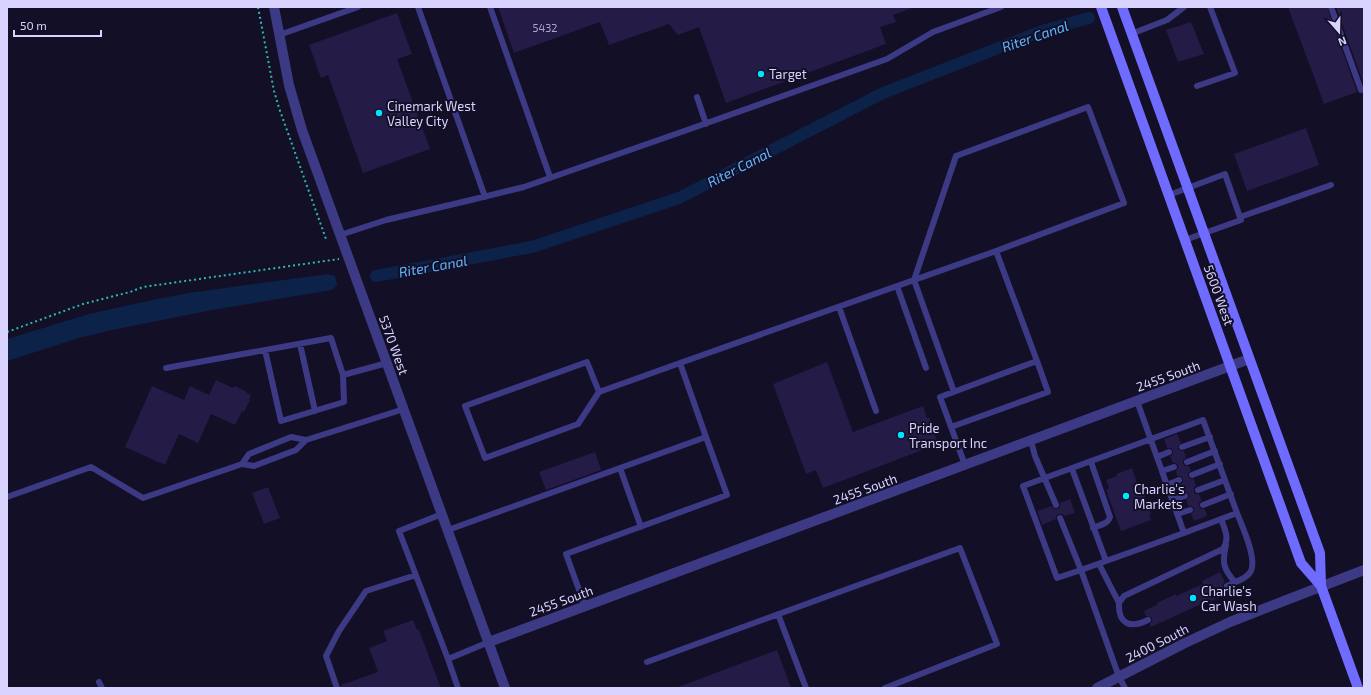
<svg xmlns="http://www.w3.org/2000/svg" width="1371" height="695" font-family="'Exo 2',sans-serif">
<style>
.water{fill:#0c2248}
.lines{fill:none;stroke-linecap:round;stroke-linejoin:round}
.canal{stroke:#0c2248;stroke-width:12}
.building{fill:#241b47}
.path{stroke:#2fb8b0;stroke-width:2;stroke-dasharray:2 3;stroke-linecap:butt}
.service{stroke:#3d3a85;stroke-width:6}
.minor{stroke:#3d3a85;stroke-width:10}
.tertiary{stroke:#3d3a85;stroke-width:10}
.secondary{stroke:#6f6bff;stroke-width:10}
.poi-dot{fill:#00e5ff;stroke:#130f26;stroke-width:1.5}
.labels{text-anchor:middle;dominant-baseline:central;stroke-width:4;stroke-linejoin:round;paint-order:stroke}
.number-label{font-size:11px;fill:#aca6d1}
.poi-label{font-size:13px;fill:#d9d4ff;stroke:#130f26;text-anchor:start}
.street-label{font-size:13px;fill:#d9d4ff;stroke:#130f26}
.water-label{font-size:14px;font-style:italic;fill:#62b6ff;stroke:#130f26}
</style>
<rect width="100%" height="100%" fill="#130f26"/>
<!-- water -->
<path class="water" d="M328 274 335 276 337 285 332 290 212 310 112 330 79 338 7 361V339L89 314 157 299 188 293Z"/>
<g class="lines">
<!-- canal -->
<path class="canal" d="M376 276 532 247 679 198 883 93 1042 31 1089 18"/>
</g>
<!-- building -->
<path class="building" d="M498 7H912V8L893 15 896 22 880 27 886 44 726 103 699 27 678 35 669 24 609 45 600 22 514 53Z
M1288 7H1327L1357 92 1324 104Z
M1336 7H1364V85Z
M397 13 412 54 397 59 430 149 363 173 328 75 321 78 309 45Z
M1191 22 1204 54 1178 62 1166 30Z
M1306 128 1319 165 1247 191 1234 154Z
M827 362 853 432 923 406 927 418 929 417 938 444 823 488 816 470 806 474 773 384Z
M216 380 233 388 235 386 247 392 246 393 251 395 249 399 250 400 244 412 242 411 235 425 211 414 198 443 179 434 165 465 125 447 152 386 184 400 190 386 209 395Z
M1177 434 1181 443 1178 446V449L1181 451H1184L1186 458 1183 460V463L1185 466H1189L1191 471 1188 473V476L1190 479H1194L1196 486 1194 487V491L1195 494H1199L1202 501 1199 503V506L1201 509H1205L1207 516 1194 521 1191 514 1194 511V508L1191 506H1188L1186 500 1189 497V494L1186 492H1183L1180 484 1183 482V479L1181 476H1177L1176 471 1178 468V465L1175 463H1173L1170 456 1173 454V451L1171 448H1167L1164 439Z
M595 452 601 470 546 490 539 472Z
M1132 468 1138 486 1141 485 1151 514 1149 515 1151 520 1121 531 1106 490 1109 488 1106 480 1117 476 1116 474Z
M268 487 280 518 264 524 252 493Z
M1070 499 1075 513 1064 516 1062 514H1059L1056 516V519L1042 525 1037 511 1052 506 1054 509H1057L1060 507V503Z
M1220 572 1225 582 1223 584V588L1225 590H1229L1230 593 1211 601 1210 600 1151 627 1150 624 1152 621V618L1149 616H1146L1144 611 1157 605V603L1176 594V596L1203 584 1202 581Z
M413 620 417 630H419L441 688H341V685L378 672 369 648 387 641 383 631Z
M777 650 791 688H678V687Z"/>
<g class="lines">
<!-- path -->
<path class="path" d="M258 7 274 91 279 108 326 239
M7 332 83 304 130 292 143 287 339 259"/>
<!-- service -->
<path class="service" d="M418 7 485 197
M490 7 550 177
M1331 7 1361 90 1364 89
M1131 34 1167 20 1184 7
M279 35 358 7
M1197 86 1235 73 1210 7
M697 97 706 124
M1169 195 1225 174 1241 220 1185 240
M1240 217 1331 185
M340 235 386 220 471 200 524 187 690 129 887 59 933 32 1001 7
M897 286 926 368
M839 307 876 411
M300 344 315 411
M265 350 281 421 344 402 343 375
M166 368 331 338 343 375 387 363
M599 392 578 424 485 458 465 406 587 362 599 392 680 363
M954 392 914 280 956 156 1088 107 1124 203 996 251
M951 427 1048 392 1037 361
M1031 441 1035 456 1056 505
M1182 447 1210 437
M1157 457 1169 452
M1091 462 1110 517C1108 524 1100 525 1093 528
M1187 462 1215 451
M242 464 249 454 291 437 306 440
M620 468 641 527
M1072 469 1106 561
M1162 471 1174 467
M1192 475 1220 464
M1167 485 1179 480
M1198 490 1225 480
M7 497 91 467 143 498 242 464 254 466 296 450 306 440 404 409
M1172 500 1185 496
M1203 505 1231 494
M442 514 399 531 448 659 489 642
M1177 514 1190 510
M1060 518 1081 570 1057 578 1023 486 1203 420 1237 513 1184 533
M448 530 706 437 680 363 996 251 1037 361 940 397 965 465
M1226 545C1222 562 1223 569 1235 582
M1099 564 1119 603
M1227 586C1234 582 1247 579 1251 571 1257 558 1242 526 1237 513
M585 606 566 554 727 495 706 437
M778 614 806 688
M1148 620C1130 629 1118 624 1119 603L1124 596 1223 549C1230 538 1225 530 1221 519
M448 659 458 688
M647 662 960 548 997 644 885 688
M99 682 102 688
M337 688 326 656 339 631 366 591 416 575
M1125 688 1119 677 1081 570 1184 533 1137 401"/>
<!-- minor -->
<path class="minor" d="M489 642 1249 359"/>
<!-- tertiary -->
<path class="tertiary" d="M274 7 289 85 302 130 505 688
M1097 688 1183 644 1230 622 1364 570"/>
<!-- secondary -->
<path class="secondary" d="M1101 7 1301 563 1321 586
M1122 7 1320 553 1321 586 1358 688"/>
</g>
<!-- markers -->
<g class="poi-dot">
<circle cx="761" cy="74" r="4"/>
<circle cx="379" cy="113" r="4"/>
<circle cx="901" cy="435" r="4"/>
<circle cx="1126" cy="496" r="4"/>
<circle cx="1193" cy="598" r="4"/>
</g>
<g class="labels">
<!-- number labels -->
<g class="number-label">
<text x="545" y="27">5432</text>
</g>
<!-- poi labels -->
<g class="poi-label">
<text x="769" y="74">Target</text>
<text x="387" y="106">Cinemark West<tspan x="387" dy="15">Valley City</tspan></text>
<text x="909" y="428">Pride<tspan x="909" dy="15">Transport Inc</tspan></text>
<text x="1134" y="489">Charlie's<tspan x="1134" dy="15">Markets</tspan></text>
<text x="1201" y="591">Charlie's<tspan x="1201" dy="15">Car Wash</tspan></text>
</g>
<!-- street labels -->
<g class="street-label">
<text transform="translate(1219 295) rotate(70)">5600 West</text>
<text transform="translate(394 345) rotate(70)">5370 West</text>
<text transform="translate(1168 376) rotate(-20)">2455 South</text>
<text transform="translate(865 489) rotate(-20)">2455 South</text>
<text transform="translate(561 601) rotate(-20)">2455 South</text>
<text transform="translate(1157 643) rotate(-27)">2400 South</text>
</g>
<!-- water labels -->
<g class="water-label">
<text transform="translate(1035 36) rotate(-19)">Riter Canal</text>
<text transform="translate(739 167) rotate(-27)">Riter Canal</text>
<text transform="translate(433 266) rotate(-10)">Riter Canal</text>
</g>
</g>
<!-- border -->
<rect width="1371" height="695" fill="none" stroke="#d9d4ff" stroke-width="16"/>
<!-- north arrow -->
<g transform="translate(1339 32) rotate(160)" stroke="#130f26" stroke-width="3" paint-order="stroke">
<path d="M0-3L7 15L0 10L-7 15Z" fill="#d9d4ff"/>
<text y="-6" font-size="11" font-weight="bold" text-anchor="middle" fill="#d9d4ff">N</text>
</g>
<!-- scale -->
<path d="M14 30v6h87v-6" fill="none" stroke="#d9d4ff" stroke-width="2"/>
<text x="20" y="30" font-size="12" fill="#d9d4ff" stroke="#130f26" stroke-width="3" paint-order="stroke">50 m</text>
</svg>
